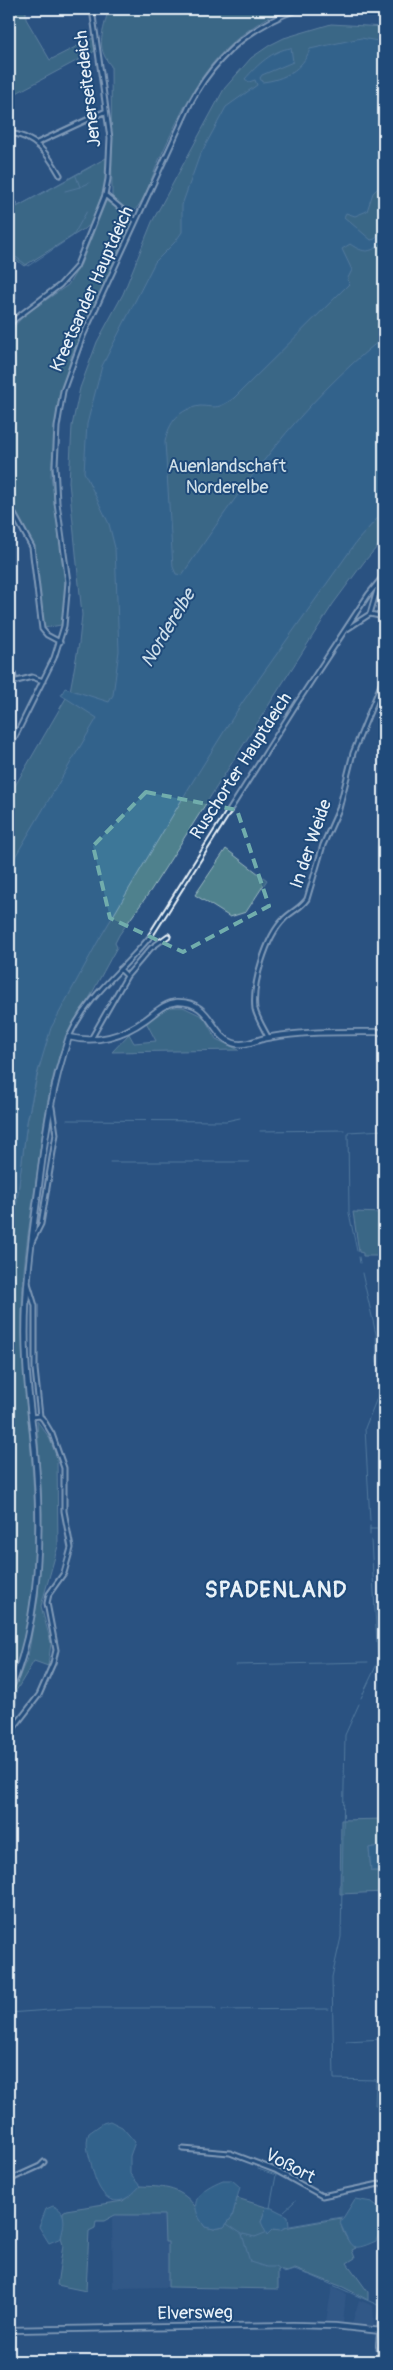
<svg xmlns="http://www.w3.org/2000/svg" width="393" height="2370" font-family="Pangolin,sans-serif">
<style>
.built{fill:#3b5f8e}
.green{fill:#4f818d;stroke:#9cb9c2}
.water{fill:#3e7798;stroke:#82a8be}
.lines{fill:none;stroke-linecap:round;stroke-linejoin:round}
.stream{stroke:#82a8be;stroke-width:1}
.street-casing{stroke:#e8f1f8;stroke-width:7}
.secondary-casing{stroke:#e8f1f8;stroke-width:8}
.street{stroke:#1f4a7a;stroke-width:3}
.secondary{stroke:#1f4a7a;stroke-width:4.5}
.marked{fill:none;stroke:#71adac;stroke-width:4;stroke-dasharray:10 6;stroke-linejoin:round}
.labels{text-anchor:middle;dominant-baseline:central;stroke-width:4;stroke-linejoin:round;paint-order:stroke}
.street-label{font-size:18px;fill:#e8f1f8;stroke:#1f4a7a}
.park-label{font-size:18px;fill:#d1e0e8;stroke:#1f4a7a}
.water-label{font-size:19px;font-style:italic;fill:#cedfea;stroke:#1f4a7a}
.district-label{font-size:22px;font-weight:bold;letter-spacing:1px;fill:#e8f1f8;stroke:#1f4a7a}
</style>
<rect width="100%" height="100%" fill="#2a5282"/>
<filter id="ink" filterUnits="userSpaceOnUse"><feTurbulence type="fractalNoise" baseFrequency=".02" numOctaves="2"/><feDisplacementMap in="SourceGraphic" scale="10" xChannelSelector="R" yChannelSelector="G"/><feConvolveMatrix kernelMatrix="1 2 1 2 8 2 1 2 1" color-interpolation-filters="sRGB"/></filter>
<g filter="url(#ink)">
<!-- built -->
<path class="built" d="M161 2213 164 2216 165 2241 168 2242V2287L113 2288 112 2221 114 2216Z
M332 2287 346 2294 343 2323 326 2321Z
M359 2300 373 2306 374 2328 352 2324Z"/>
<!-- green -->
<path class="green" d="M9 9H26V19L50 60 93 38 95 51 9 97Z
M108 9H284C210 46 192 89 159 160 152 176 146 199 134 211L125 209 112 196 111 66C94 45 104 33 108 9Z
M331 24 384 27V539L364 562 333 604 151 890 119 935 115 943 117 947C108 963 99 980 90 997 81 1011 71 1024 65 1040 48 1082 43 1129 37 1174 29 1226 20 1280 22 1333 26 1449 56 1572 9 1684V1645L11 1638 9 1637V1565L15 1492 9 1393V1262L27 1122 42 1054 9 1089V796L70 691 79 643 82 615 69 482 72 426 80 388 97 342 123 294 152 222 224 89 251 58 270 45 284 38Z
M108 157 107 179 92 224 24 266 9 254V211Z
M106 201 130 217 132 223 72 354 57 409 51 475 65 579V602L61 625 44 628 34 546 9 501V333L24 315 68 285 81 264Z
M226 849 267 880 246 912 230 917 195 895Z
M168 1007H183L204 1017 216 1039 239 1050 112 1052 129 1034 134 1043 156 1041 146 1022Z
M353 1212 384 1213V1256H363V1253L359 1252Z
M37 1421 49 1437 57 1458 58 1546 41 1606 51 1643 48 1666 34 1661 16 1691V1721L9 1729V1701L28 1656 38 1598 42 1514Z
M384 1819V1845L369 1848 371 1871H384V1892L340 1894 341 1820Z
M140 2186C161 2187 179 2186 194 2205 198 2210 200 2220 205 2227L214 2229 224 2227 232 2217 237 2198 266 2207 261 2222 272 2230 341 2218C339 2228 348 2243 356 2248L352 2250 355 2258 347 2263 368 2292V2300L343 2287 295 2269 287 2272 278 2270V2289L168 2287V2242H165L164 2215H115L104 2221H96L95 2228 89 2231 86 2291 57 2285 63 2245 61 2238 63 2212 66 2210 123 2201Z"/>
<!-- water -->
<path class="water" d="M361 38 384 42V182L373 193 367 211 355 216 346 213 344 217 371 240 375 239 383 230 382 201 384 195V242C370 253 365 254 350 244L342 249 352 270 347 280 350 283 234 398C230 401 225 404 220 406 214 408 207 406 200 406 179 409 169 422 165 442L173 567 176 574 182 575C240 489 302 401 384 337V511L357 541 242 703 193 781 97 943 51 1028 37 1075 27 1122 9 1262V867L97 718 61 695 65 688 109 702 113 695 119 651 115 548 109 524 84 472 87 424 102 366 155 262 175 242 182 232V205L199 157 226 107 257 85 255 80 249 82 245 79C257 65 273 50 291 48L293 62 262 75 260 78 262 82C284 80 303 69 310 49Z
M9 1393 15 1492 9 1565Z
M384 1845V1871H371L369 1848Z
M110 2121 122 2127 135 2142 130 2156V2174L140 2186C113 2218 97 2193 91 2163 88 2152 85 2143 89 2133L103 2123Z
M223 2180H232L240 2187 232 2217 224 2227 214 2229 205 2227C186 2202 198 2190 223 2180Z
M355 2199 372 2202 380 2208 378 2211 380 2231 376 2241C349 2253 352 2248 340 2223Z
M53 2206C68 2211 64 2225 61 2238L49 2243 39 2227 46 2209Z
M266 2207 272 2208 288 2216 289 2226 280 2230 273 2229 267 2235 261 2222Z"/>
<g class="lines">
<!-- stream -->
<path class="stream" d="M80 187 89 183
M65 191 80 187 76 176
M9 211 91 167
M9 252 28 266 73 236 87 211
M9 305 16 299V293
M67 1120 226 1121 240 1118
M260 1131 344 1130
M110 1162H249
M357 1251 349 1213 348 1132 384 1130
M359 1257 360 1263
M362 1273 376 1334 377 1363
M370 1521 365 1428 379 1393 378 1369
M370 1526V1535
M370 1529H384
M236 1665 368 1662
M361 1698 378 1662 371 1540
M359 1704 345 1735 341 1937 332 1977 334 2079 376 2080 375 2105H384
M222 2010 328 2009
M9 2013 76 2008H213L216 2010
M346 2041 384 2039
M258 2169 276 2175 270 2208
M283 2212 295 2201
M227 2224 242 2234 250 2262 266 2267H276L284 2273 294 2270 310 2275 378 2305
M290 2226 342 2217
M243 2234 255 2237 265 2233"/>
<defs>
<path id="street" d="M9 133C35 136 48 154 60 175
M37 143 106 111
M9 193 14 204
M105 195 136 221
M9 326 15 319 60 285 76 267 105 195 108 179 110 138 92 9
M9 505 32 547 42 629 47 635 60 642
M370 614 379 583
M347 629 370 614 384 617
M9 656 15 681
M9 683 32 677 43 681
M9 749 54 658 64 626 68 582 57 503 55 465 57 427 63 391 83 336 190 104C214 58 250 26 299 9
M127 976 151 948 168 936
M69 1037C87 996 122 971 149 938L297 703 368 595 384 575
M268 1037C264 1029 257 1018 255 1009 252 984 266 937 284 919 292 911 301 908 307 899L323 845 339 809 353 753 384 677
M91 1039 127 976 120 969
M33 1240 41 1224 56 1134 52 1107
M28 1283 35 1306V1369L40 1416
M9 1734 39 1695 53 1663 56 1650 47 1603 49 1594 64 1573 71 1548 64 1511V1468L52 1434 43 1419 40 1416 31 1417
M183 2149 230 2153 275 2170 322 2196 384 2183
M9 2180 40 2166 44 2162"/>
<path id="secondary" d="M9 1693C41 1620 42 1530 35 1452 32 1420 27 1389 26 1358 23 1300 31 1242 39 1185 45 1135 52 1085 69 1037 96 1044 123 1036 145 1020 155 1013 164 1003 177 1002 212 1001 210 1035 233 1043 244 1047 256 1040 266 1038 305 1031 345 1032 384 1032
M9 2330 293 2325 335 2326 381 2331
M382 2361 379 2345 384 2286"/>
</defs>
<!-- street casing -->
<use href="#street" class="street-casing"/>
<!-- secondary casing -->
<use href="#secondary" class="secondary-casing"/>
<!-- street -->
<use href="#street" class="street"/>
<!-- secondary -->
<use href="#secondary" class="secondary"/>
</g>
</g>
<!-- marked area -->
<path d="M0 0H393V2370H0ZM146 792 237 810 269 906 183 952 110 918 93 846Z" fill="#2a5282" fill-opacity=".55" fill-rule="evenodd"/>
<path class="marked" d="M146 792 237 810 269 906 183 952 110 918 93 846Z"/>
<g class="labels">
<!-- street labels -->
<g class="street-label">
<text transform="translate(88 89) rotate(-97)">Jenerseitedeich</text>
<text transform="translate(92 289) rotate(-66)">Kreetsander Hauptdeich</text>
<text transform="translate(241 766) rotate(-57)">Ruschorter Hauptdeich</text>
<text transform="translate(311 844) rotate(-71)">In der Weide</text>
<text transform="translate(290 2166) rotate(28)">Voßort</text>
<text transform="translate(195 2313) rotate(-1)">Elversweg</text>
</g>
<!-- park labels -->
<g class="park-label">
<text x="227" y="466">Auenlandschaft<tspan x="227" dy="21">Norderelbe</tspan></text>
</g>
<!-- water labels -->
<g class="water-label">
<text transform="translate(168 628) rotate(-59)">Norderelbe</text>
</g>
<!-- district labels -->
<g class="district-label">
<text x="276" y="1590">SPADENLAND</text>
</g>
</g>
<!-- margin -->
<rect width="393" height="2370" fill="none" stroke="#1f4a7a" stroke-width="30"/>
<rect x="15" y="15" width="363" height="2340" fill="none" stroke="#e8f1f8" stroke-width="2" filter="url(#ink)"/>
</svg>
